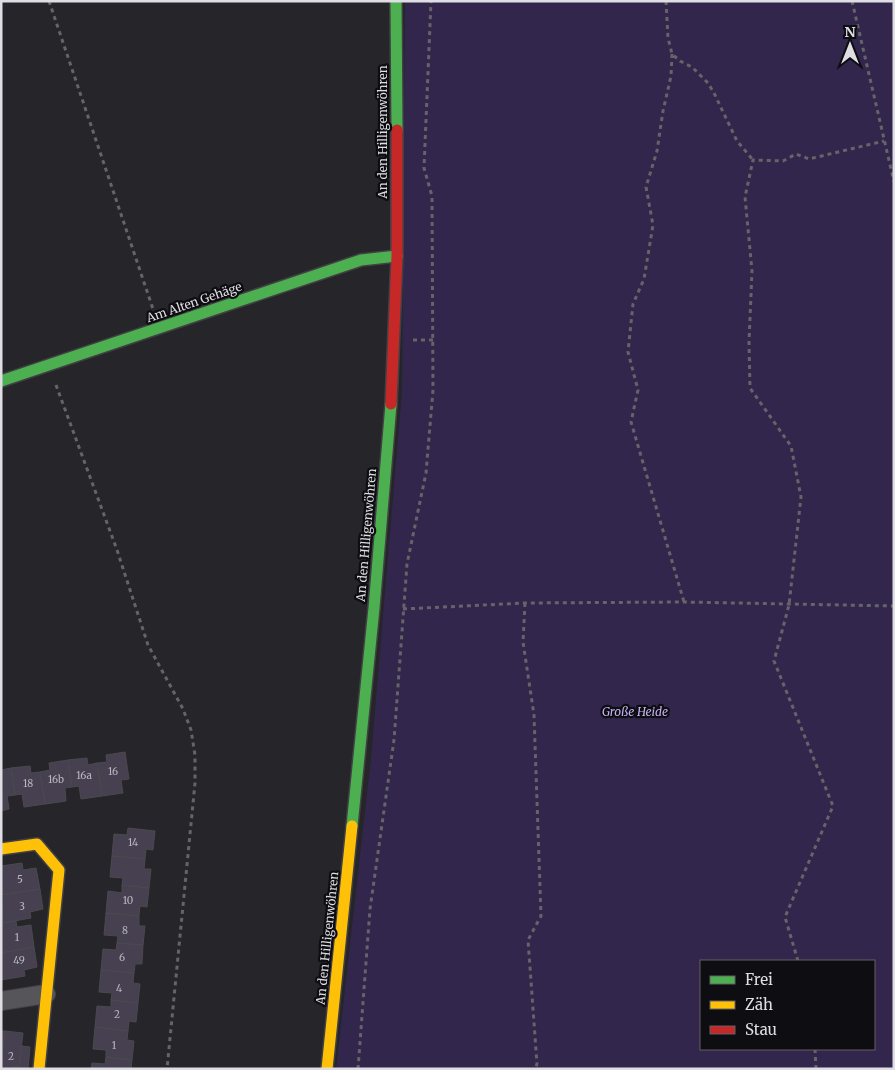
<svg xmlns="http://www.w3.org/2000/svg" width="895" height="1070" font-family="Merriweather,serif">
<style>
.green{fill:#32264d;fill-rule:evenodd}
.building{fill:#464051;stroke:#4a494d}
.lines{fill:none;stroke-linecap:round;stroke-linejoin:round}
.street-casing{stroke:#414044;stroke-width:20}
.fast-casing{stroke:#414044;stroke-width:14}
.slow-casing{stroke:#414044;stroke-width:14}
.jam-casing{stroke:#414044;stroke-width:14}
.path{stroke:#656467;stroke-width:3;stroke-dasharray:4 4;stroke-linecap:butt}
.street{stroke:#565559;stroke-width:18}
.fast{stroke:#4caf50;stroke-width:11}
.slow{stroke:#ffc107;stroke-width:11}
.jam{stroke:#c62828;stroke-width:11}
.labels{text-anchor:middle;dominant-baseline:central;stroke-width:4.5;stroke-linejoin:round;paint-order:stroke}
.number-label{font-size:10px;fill:#b9b6bf}
.street-label{font-size:12px;fill:#dfdee4;stroke:#0e0d11}
.park-label{font-size:12px;font-style:italic;fill:#c3b1f4;stroke:#0e0d11}
</style>
<rect width="100%" height="100%" fill="#262529"/>
<!-- green -->
<path class="green" d="M405 1H894V1069H336L371 758 402 391ZM701 961H874V1049H701Z"/>
<!-- building -->
<path class="building" d="M125 752 129 779 121 780 123 793 102 796 97 763 107 762 106 755Z
M87 758 88 765 97 763 102 796 81 799 79 786 72 787 68 760Z
M68 760 72 787 65 788 66 801 45 804 40 772 50 770 49 763Z
M30 766 31 773 40 772 45 804 24 807 22 794 15 795 11 768Z
M11 768 15 795 7 796 9 809 1 811V770Z
M128 828 155 831 153 850 146 849 145 859 112 856 114 834 127 835Z
M112 856 145 859 144 869H151L149 888 122 885 123 878 110 877Z
M22 863 23 870 36 868 40 889 1 895V866Z
M122 885 149 888 147 907 140 906 139 916 106 913 108 891 122 893Z
M40 889 43 909 30 912 31 918 3 923 1 895Z
M106 913 139 916V926H145L143 945 117 943 118 936 104 935Z
M16 921 17 927 31 925 34 947 1 953V923Z
M117 943 143 945 142 964H135L134 973 101 970 103 949 116 950Z
M34 947 37 967 24 970 25 976 1 980V953Z
M101 970 134 973 133 983 140 984 138 1003 111 1000 112 993 99 992Z
M111 1000 138 1003 136 1022 129 1021 128 1031 95 1027 97 1006 111 1007Z
M95 1027 128 1031 127 1040 134 1041 132 1060 106 1057V1050L93 1049Z
M1 1031H5L1 1066Z
M5 1031 23 1033 19 1067 1 1069Z
M22 1046 30 1047 28 1069H11L14 1066 19 1067Z
M106 1057 132 1060 131 1069H91L92 1063 105 1064Z"/>
<g class="lines">
<defs>
<path id="street" d="M1 1001 46 994"/>
<path id="fast" d="M396 1 397 130
M1 381 361 260 397 256
M352 826 374 608 391 404"/>
<path id="slow" d="M1 849 37 844 59 870 39 1069
M327 1069 352 826"/>
<path id="jam" d="M391 404 397 256V130"/>
</defs>
<!-- street casing -->
<use href="#street" class="street-casing"/>
<!-- fast casing -->
<use href="#fast" class="fast-casing"/>
<!-- slow casing -->
<use href="#slow" class="slow-casing"/>
<!-- jam casing -->
<use href="#jam" class="jam-casing"/>
<!-- path -->
<path class="path" d="M49 1 153 309
M666 1 668 38 672 54 680 61 692 67 708 83 714 93 737 141 753 160
M852 1 894 182
M672 54 671 76 663 111 657 151 646 187 653 225 644 279 633 304 628 352 638 390 631 422 684 602
M413 340H433
M56 385 117 550 148 645 183 709 191 730 195 755V783L167 1069
M525 603 523 642 534 715 541 916 528 940 537 1064 535 1069
M403 609 525 603 684 602 894 606
M798 961 785 917 833 806 774 661 789 605 801 497 791 446 750 388 749 342 752 271 745 197 753 160 783 161 796 154 809 159 884 141
M815 1049 816 1069
M358 1069 370 909 394 740 407 564 426 473 433 390 432 196 424 168 431 1"/>
<!-- street -->
<use href="#street" class="street"/>
<!-- fast -->
<use href="#fast" class="fast"/>
<!-- slow -->
<use href="#slow" class="slow"/>
<!-- jam -->
<use href="#jam" class="jam"/>
</g>
<g class="labels">
<!-- number labels -->
<g class="number-label">
<text x="113" y="771">16</text>
<text x="84" y="775">16a</text>
<text x="56" y="779">16b</text>
<text x="28" y="783">18</text>
<text x="133" y="842">14</text>
<text x="20" y="879">5</text>
<text x="128" y="900">10</text>
<text x="22" y="906">3</text>
<text x="125" y="930">8</text>
<text x="17" y="937">1</text>
<text x="122" y="957">6</text>
<text x="19" y="960">49</text>
<text x="119" y="988">4</text>
<text x="117" y="1014">2</text>
<text x="114" y="1045">1</text>
<text x="11" y="1056">2</text>
</g>
<!-- street labels -->
<g class="street-label">
<text transform="translate(382 132) rotate(-90)">An den Hilligenwöhren</text>
<text transform="translate(194 302) rotate(-19)">Am Alten Gehäge</text>
<text transform="translate(366 535) rotate(-85)">An den Hilligenwöhren</text>
<text transform="translate(327 938) rotate(-84)">An den Hilligenwöhren</text>
</g>
<!-- park labels -->
<g class="park-label">
<text x="635" y="711">Große Heide</text>
</g>
</g>
<!-- border -->
<rect width="895" height="1070" fill="none" stroke="#dfdee4" stroke-width="5"/>
<!-- legend -->
<rect x="700" y="960" width="175" height="90" fill="#0e0d11" stroke="#626165"/>
<rect x="710" y="976" width="25" height="8" fill="#4caf50" stroke="#626165"/>
<text x="745" y="985" font-size="15" fill="#dfdee4">Frei</text>
<rect x="710" y="1001" width="25" height="8" fill="#ffc107" stroke="#626165"/>
<text x="745" y="1010" font-size="15" fill="#dfdee4">Zäh</text>
<rect x="710" y="1026" width="25" height="8" fill="#c62828" stroke="#626165"/>
<text x="745" y="1035" font-size="15" fill="#dfdee4">Stau</text>
<!-- north arrow -->
<g transform="translate(850 45)" stroke="#0e0d11" stroke-width="4" paint-order="stroke">
<path d="M0-4L9 19L0 12L-9 19Z" fill="#dfdee4"/>
<text y="-8" font-size="14" font-weight="bold" text-anchor="middle" fill="#dfdee4">N</text>
</g>
</svg>
